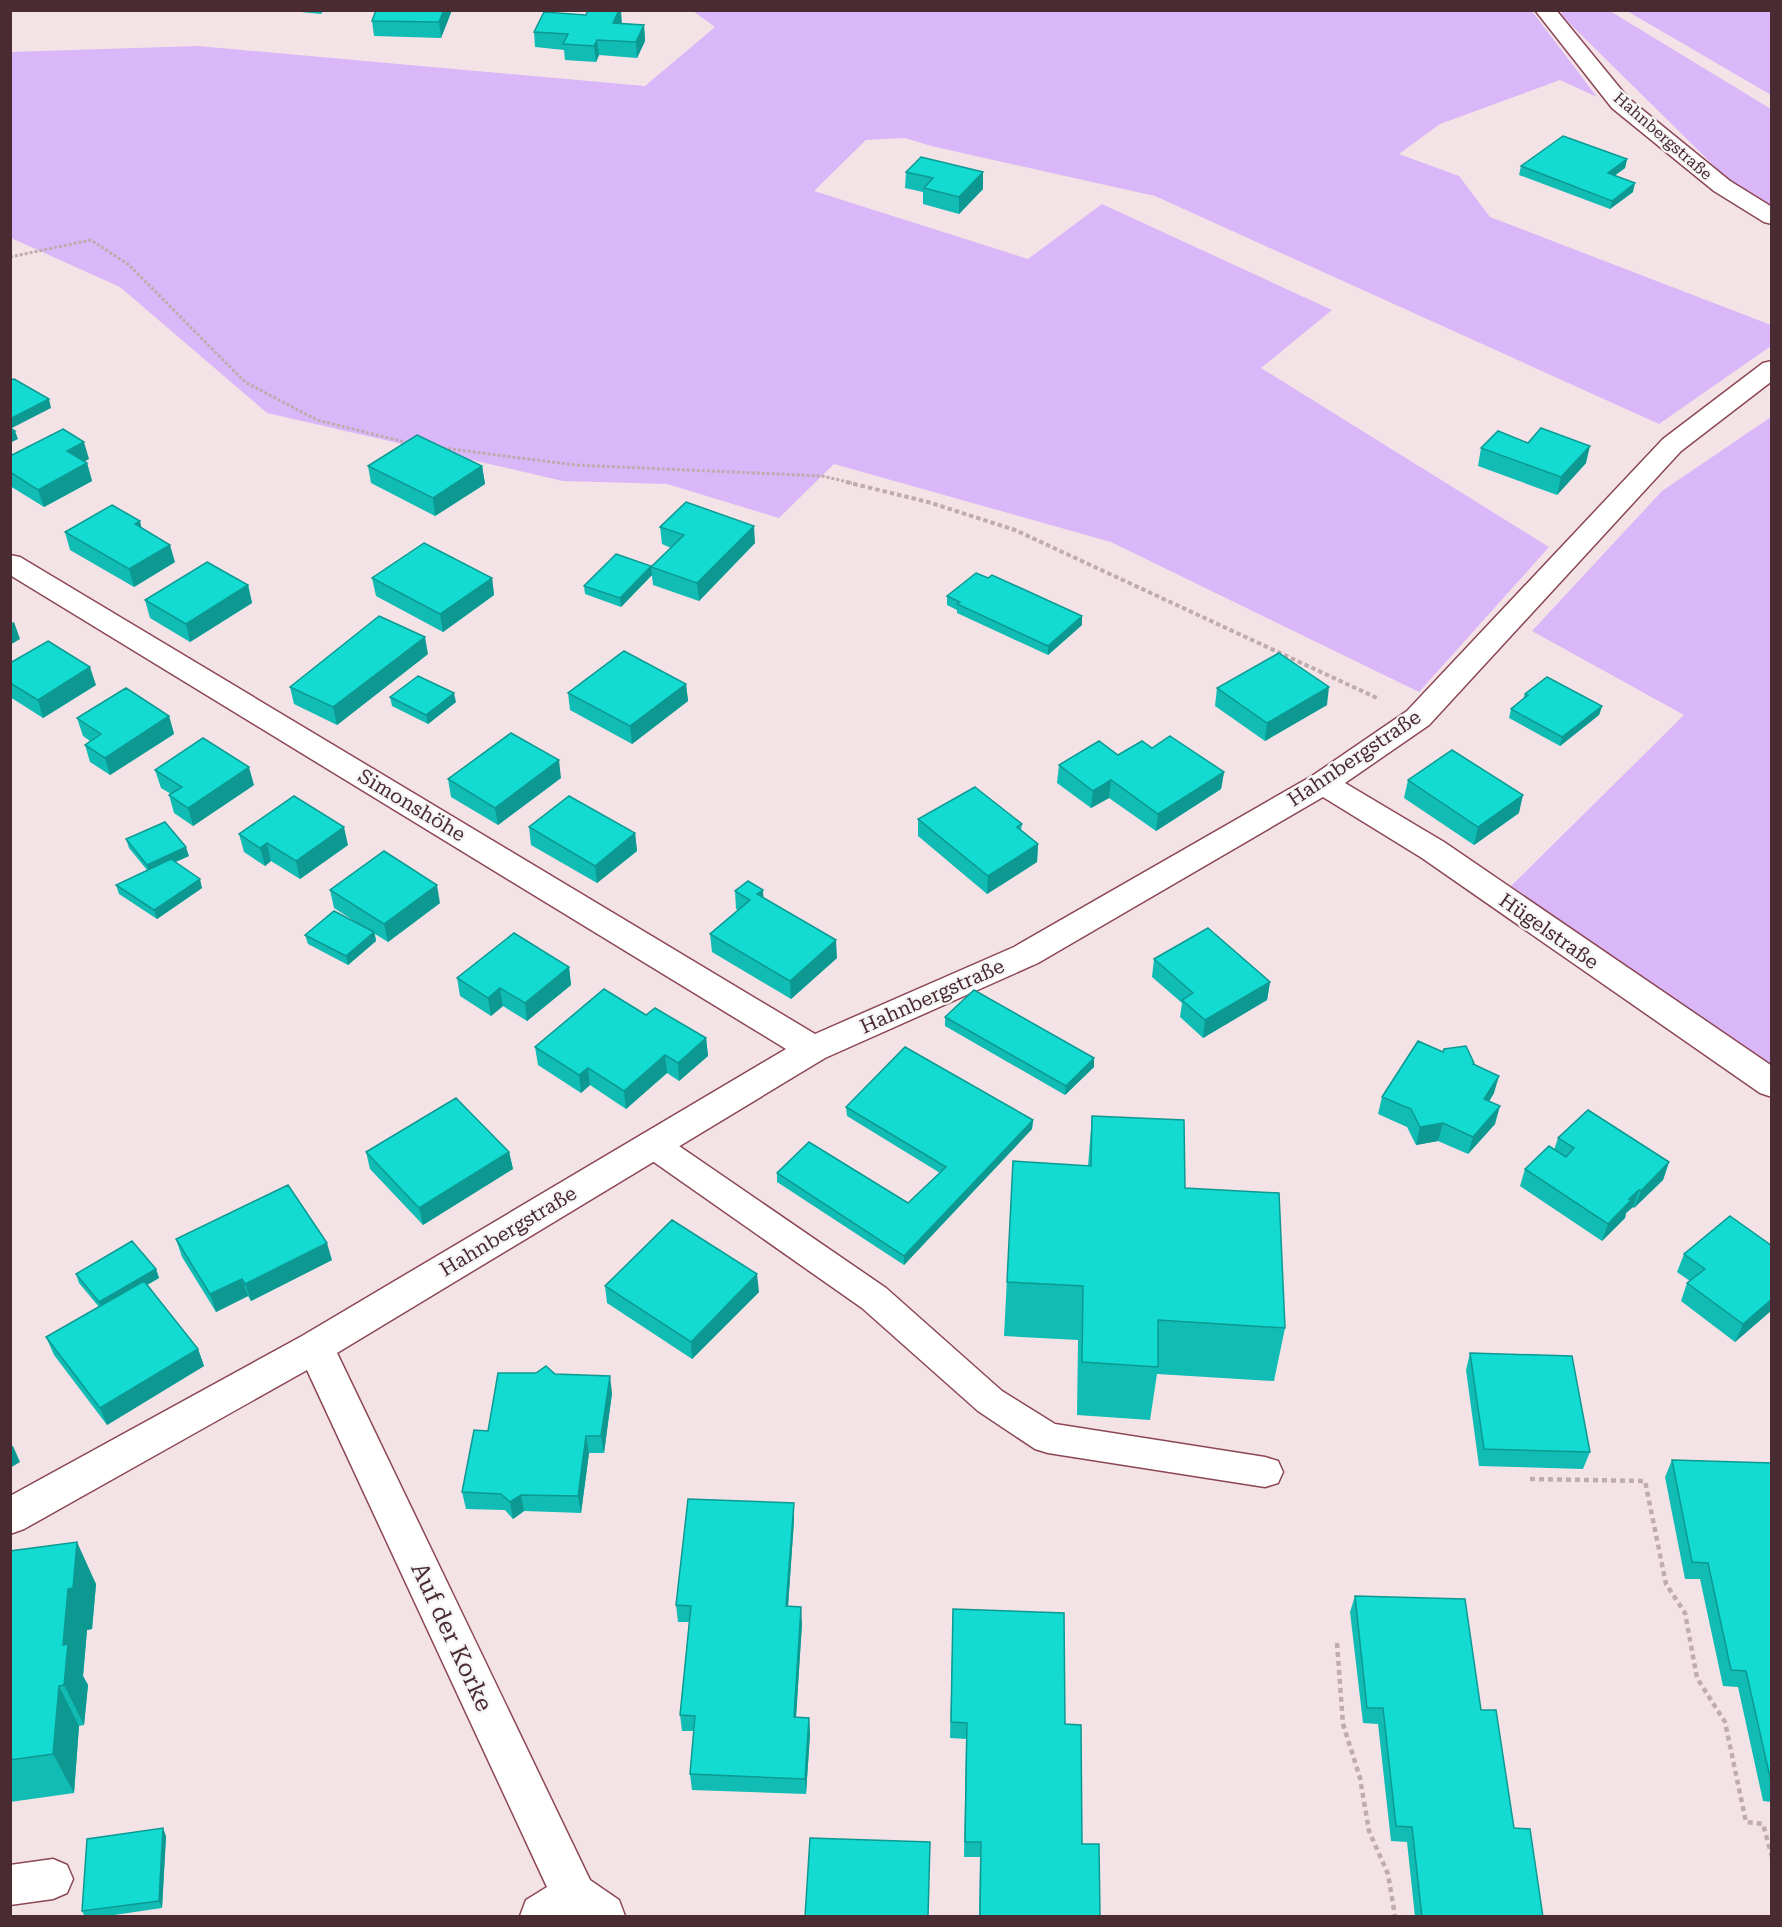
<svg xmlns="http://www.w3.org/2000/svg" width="1782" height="1927" font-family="'Roboto Serif',serif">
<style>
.green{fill:#dab7f8}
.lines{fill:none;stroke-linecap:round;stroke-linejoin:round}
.lane-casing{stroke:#8c4755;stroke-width:3}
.street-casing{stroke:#8c4755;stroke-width:3}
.path-far2{stroke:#c0abaf;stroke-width:3;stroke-dasharray:3 2;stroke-linecap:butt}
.path-far1{stroke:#c0abaf;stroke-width:4;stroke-dasharray:4.5 3;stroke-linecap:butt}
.path{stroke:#c0abaf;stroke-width:4.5;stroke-dasharray:5 4;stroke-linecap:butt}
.lane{fill:#fff;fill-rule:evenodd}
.street{fill:#fff;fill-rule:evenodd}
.wall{fill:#10bcb4}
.shaded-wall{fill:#0d9992}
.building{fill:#13dbd1;stroke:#0d9992;stroke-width:1.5}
.labels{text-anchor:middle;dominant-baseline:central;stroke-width:4.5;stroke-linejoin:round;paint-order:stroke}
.far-street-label{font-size:16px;fill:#4a2b31;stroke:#f5f5f5}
.street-label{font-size:20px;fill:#4a2b31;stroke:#f5f5f5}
.near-street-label{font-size:24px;fill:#4a2b31;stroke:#f5f5f5}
</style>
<rect width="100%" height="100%" fill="#f4e3e6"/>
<!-- green -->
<path class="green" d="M693 11H1532L1597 97 1560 80 1440 124 1399 154 1459 176 1490 217 1771 325V346L1659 424 1155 196 931 146 905 138 866 140 814 191 1028 259 1102 204 1332 310 1261 368 1549 547 1419 692 1111 542 834 464 779 518 667 484 563 481 267 413 120 287 11 238 10 52 198 46 645 86 715 27Z
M1564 11H1610L1771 109V222L1560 14Z
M1627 11H1771V95Z
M1771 417V1067L1511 886 1684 715 1532 631 1662 491Z"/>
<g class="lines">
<defs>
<path id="lane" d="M652 1132 663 1135 886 1288 1002 1391 1055 1424 1265 1457 1278 1461 1283 1472 1278 1483 1265 1487 1048 1453 1035 1449 978 1411 862 1308 641 1153 636 1144 641 1135Z
M53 1859 67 1865 73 1879 67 1893 53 1899 10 1905V1865Z"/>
<path id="street" d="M1535 10H1556L1628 98 1730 181 1772 207V224L1764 222 1714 191 1612 108Z
M1772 361V381L1681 451 1429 725 1345 783 1444 842 1772 1066V1097L1760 1093 1422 858 1323 797 1038 963 825 1058 337 1353 590 1880 619 1900 625 1916H520L526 1900 547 1887 307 1370 24 1529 10 1534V1496L302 1336 786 1049 10 575V555L20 557 815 1034 1014 947 1312 776 1407 711 1663 439 1763 363Z"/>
</defs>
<!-- lane casing -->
<use href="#lane" class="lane-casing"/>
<!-- street casing -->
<use href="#street" class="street-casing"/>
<!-- path-far2 -->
<path class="path-far2" d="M10 257 91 240 129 265 245 382 317 420 409 443
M443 448 575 465 822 476 852 483"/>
<!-- path-far1 -->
<path class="path-far1" d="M846 482 928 502 1015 530 1377 698"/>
<!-- path -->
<path class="path" d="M1530 1479 1645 1481 1666 1584 1685 1613 1697 1678 1725 1722 1746 1822 1763 1824 1772 1857
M1337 1643 1343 1724 1360 1778 1369 1831 1388 1874 1395 1916"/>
<!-- lane -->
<use href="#lane" class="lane"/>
<!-- street -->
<use href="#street" class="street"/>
</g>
<!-- wall -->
<path class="wall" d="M280 10H324L321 14Z
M452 10 441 38 374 36 372 21Z
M622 24 644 25 645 41 637 58 599 55 596 62 565 60 564 50 535 47 534 32Z
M1627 159 1625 168 1614 176 1633 192 1610 209 1519 175 1521 166Z
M906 172 983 189 959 214 923 204V192L905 188Z
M1528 443 1586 463 1557 495 1478 466 1481 448Z
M10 456 89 459 84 461 87 463 92 481 44 507 10 486Z
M368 466H482L485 484 435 516 371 483Z
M660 527 755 543 699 601 653 585 651 567 671 548 662 544Z
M65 532 175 562 134 587 70 550Z
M651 566 652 575 621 607 585 594 584 586Z
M372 578H492L494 595 443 632 376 596Z
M248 585 252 603 190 642 150 618 145 600Z
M947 596 1082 625 1048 655 957 613V610L947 605Z
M428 654 337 725 294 704 290 687Z
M10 663 96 685 43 718 10 697Z
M686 684 688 701 632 744 570 710 568 693Z
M1217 688 1327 705 1265 741 1215 706Z
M1525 694 1602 706 1599 715 1560 746 1509 718 1511 709 1523 699Z
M390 697 456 702 428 724 392 706Z
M169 716 174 734 110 775 90 762 85 745 90 741 83 736 77 718Z
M1118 755 1224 772 1221 789 1156 831 1109 798 1091 808 1057 783 1059 765Z
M155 770 254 785 193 826 174 813 169 795 171 794 161 788Z
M561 778 498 825 451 797 448 779Z
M1408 780 1519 813 1474 845 1404 798Z
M918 819 1022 824 1021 830 1038 844 1037 862 987 894 918 836Z
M529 827 635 833 637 851 597 883 531 845Z
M239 834 348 845 300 879 271 861 265 866 244 852Z
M126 839 189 856 175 862 202 888 157 919 119 894 116 885 147 870 129 848Z
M330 890 440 903 388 942 375 934 376 941 348 965 308 944 305 935 359 924 334 908Z
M735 891 763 898 837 958 791 999 712 952 710 934 738 910 736 909Z
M1154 959 1270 982 1267 1000 1203 1038 1180 1017 1182 1003 1152 977Z
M569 967 571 985 527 1021 503 1006 491 1016 460 996 457 978Z
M646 1015 706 1038 708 1056 679 1081 667 1073 626 1109 590 1085 581 1093 538 1065 535 1047Z
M945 1017 1094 1067 1065 1095 945 1026Z
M1443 1052 1474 1063V1065L1494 1093 1489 1101 1495 1124 1468 1154 1438 1141 1416 1145 1407 1127 1378 1114 1382 1097Z
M846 1107 1033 1120 1032 1129 904 1265 777 1182V1173L908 1203 940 1173 847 1116Z
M1092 1116 1185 1188 1285 1328 1274 1381 1157 1374 1150 1420 1077 1415 1078 1340 1004 1336 1013 1161 1088 1166Z
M1558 1138 1669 1162 1663 1180 1634 1208 1633 1207 1626 1213 1625 1218 1602 1241 1520 1186 1525 1169 1554 1150Z
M366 1152H509L513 1169 423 1225 370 1169Z
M176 1239 332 1260 251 1301 248 1296 216 1312 182 1257Z
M1684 1254 1772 1310 1735 1342 1681 1301 1687 1283 1690 1281 1677 1272Z
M156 1269 159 1278 147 1285 198 1349 204 1366 107 1425 54 1355 46 1337 99 1307 79 1283 76 1274Z
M605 1286 759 1292 692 1359 607 1303Z
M1470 1353 1590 1452 1583 1469 1479 1466 1466 1370Z
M555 1374 612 1393 604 1453H589L581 1513 524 1511 513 1519 505 1510 466 1509 462 1492 488 1431Z
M1672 1460 1772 1463V1802L1763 1801 1738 1687 1723 1686 1700 1579H1685L1665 1477Z
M794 1520 788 1606 802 1623 796 1717 809 1718 810 1734 806 1794 692 1790 690 1774 694 1731H682L680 1715 689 1622H678L676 1605Z
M10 1551 96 1584 92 1629 87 1630 83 1676 88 1685 84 1725 79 1726 74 1793 10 1802Z
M1355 1596 1481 1710 1514 1828 1543 1917H1415L1407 1842 1391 1841 1378 1724 1363 1723 1350 1612Z
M953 1609 1065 1724 1082 1844 1100 1917H979L980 1857H964L966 1739 950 1738Z
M166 1836 162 1908 101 1917H85L82 1911Z"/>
<!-- shaded-wall -->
<path class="shaded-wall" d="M444 10H452L441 38 439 22Z
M619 10H621L622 24 613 23Z
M644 25 645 41 637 58 636 42Z
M597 40 599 55 596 62 594 46Z
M1627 159 1625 168 1606 182 1608 173Z
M983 172V189L959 214V197Z
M1635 183 1633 192 1610 209 1612 201Z
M49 399 51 408 10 429V419Z
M15 431 18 439 10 443V433Z
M84 442 89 459 72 468 67 451Z
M1590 446 1586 463 1557 495 1561 477Z
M87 463 92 481 44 507 38 490Z
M482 466 485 484 435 516 433 498Z
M140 521 144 539 135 524Z
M754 526 755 543 699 601 697 583Z
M170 545 175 562 134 587 129 569Z
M651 566 652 575 621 607 620 598Z
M492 578 494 595 443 632 440 614Z
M248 585 252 603 190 642 186 624Z
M1082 616V625L1048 655V646Z
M14 622 20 639 10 645V624Z
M425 637 428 654 337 725 333 707Z
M90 667 96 685 43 718 38 700Z
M686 684 688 701 632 744 630 726Z
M1329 687 1327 705 1265 741 1267 723Z
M454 693 456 702 428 724 426 715Z
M1602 706 1599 715 1560 746 1562 737Z
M169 716 174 734 110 775 105 758Z
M559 760 561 778 498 825 495 808Z
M249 767 254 785 193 826 188 808Z
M1224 772 1221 789 1156 831 1158 814Z
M1111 780 1109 798 1091 808 1093 791Z
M1523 795 1519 813 1474 845 1478 827Z
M344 827 348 845 300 879 296 861Z
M635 833 637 851 597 883 595 866Z
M267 843 271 861 265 866 260 848Z
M1038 844 1037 862 987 894 988 876Z
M186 847 189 856 149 874 147 865Z
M200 879 202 888 157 919 154 910Z
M437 885 440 903 388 942 384 924Z
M763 890 764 908 757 894Z
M374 932 376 941 348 965 346 956Z
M836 940 837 958 791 999 790 981Z
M569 967 571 985 527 1021 525 1003Z
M1270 982 1267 1000 1203 1038 1205 1020Z
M500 988 503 1006 491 1016 488 998Z
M706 1038 708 1056 679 1081 678 1063Z
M665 1055 667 1073 626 1109 624 1091Z
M1094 1058V1067L1065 1095 1066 1086Z
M588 1068 590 1085 581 1093 579 1075Z
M1499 1076 1494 1093 1480 1117 1484 1099Z
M1500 1106 1495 1124 1468 1154 1473 1137Z
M1033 1120 1032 1129 904 1265V1256Z
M1443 1123 1438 1141 1416 1145 1420 1127Z
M509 1152 513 1169 423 1225 419 1208Z
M1669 1162 1663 1180 1634 1208 1641 1191Z
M1639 1190 1633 1207 1626 1213 1625 1218 1602 1241 1608 1224 1629 1199Z
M327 1243 332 1260 251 1301 245 1284Z
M156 1269 159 1278 102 1311 99 1302Z
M757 1274 759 1292 692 1359 691 1342Z
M242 1279 248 1296 216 1312 210 1294Z
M1772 1299V1310L1735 1342 1743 1324Z
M198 1349 204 1366 107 1425 100 1408Z
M610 1376 612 1393 604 1453 601 1436Z
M586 1436 589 1453 581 1513 578 1496Z
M13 1446 20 1462 10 1468V1447Z
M521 1495 524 1511 513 1519 510 1502Z
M794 1503V1520L787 1622 786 1606Z
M77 1542 96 1584 92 1629 87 1630 83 1676 88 1685 84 1725 64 1685 63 1645 68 1589Z
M801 1607 802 1623 795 1733 794 1717Z
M59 1686 79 1726 74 1793 53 1754Z
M809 1718 810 1734 806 1794 805 1779Z
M163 1828 166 1836 162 1908 159 1901Z"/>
<!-- building -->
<path class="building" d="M376 10H444L439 22 372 21Z
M588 10H619L613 23 644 25 636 42 597 40 594 46 563 44 568 34 534 32 544 12 586 15Z
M1563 136 1627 159 1608 173 1635 183 1612 201 1521 166Z
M921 157 983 172 959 197 924 188 933 178 906 172Z
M14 379 49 399 10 419V380Z
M10 428 15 431 10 433Z
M1541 428 1590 446 1561 477 1481 448 1498 431 1528 443Z
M63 429 84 442 67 451 87 463 38 490 10 472V456Z
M417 435 482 466 433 498 368 466Z
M686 502 754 526 697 583 651 567 684 535 660 527Z
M112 505 140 521 135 524 170 545 129 569 65 532Z
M424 543 492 578 440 614 372 578Z
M616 554 651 566 620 598 584 586Z
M207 562 248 585 186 624 145 600Z
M976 573 988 578 992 575 1082 616 1048 646 957 604 960 602 947 596Z
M379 616 425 637 333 707 290 687Z
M48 641 90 667 38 700 10 683V663Z
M624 651 686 684 630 726 568 693Z
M1279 653 1329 687 1267 723 1217 688Z
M418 676 454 693 426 715 390 697Z
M1547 677 1602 706 1562 737 1511 709 1528 695 1525 694Z
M126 688 169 716 105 758 85 745 101 734 77 718Z
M511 733 559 760 495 808 448 779Z
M1170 736 1224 772 1158 814 1111 780 1093 791 1059 765 1099 741 1118 755 1142 741 1152 748Z
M203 738 249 767 188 808 169 795 182 787 155 770Z
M1452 750 1523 795 1478 827 1408 780Z
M975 787 1022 824 1017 827 1038 844 988 876 918 819Z
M294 796 344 827 296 861 267 843 260 848 239 834Z
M569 796 635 833 595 866 529 827Z
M165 822 186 847 147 865 126 839Z
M384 851 437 885 384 924 330 890Z
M171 859 200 879 154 910 116 885Z
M748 881 763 890 757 894 836 940 790 981 710 934 750 900 735 891Z
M334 911 374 932 346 956 305 935Z
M1208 928 1270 982 1205 1020 1182 1000 1193 993 1154 959Z
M514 933 569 967 525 1003 500 988 488 998 457 978Z
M604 989 646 1015 655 1008 706 1038 678 1063 665 1055 624 1091 588 1068 579 1075 535 1047Z
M974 990 1094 1058 1066 1086 945 1017Z
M1418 1041 1443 1052 1444 1049 1466 1046 1474 1063 1473 1064 1499 1076 1484 1099 1500 1106 1473 1137 1443 1123 1420 1127 1411 1109 1382 1097Z
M905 1047 1033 1120 904 1256 777 1173 809 1142 908 1203 946 1167 846 1107Z
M456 1098 509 1152 419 1208 366 1152Z
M1588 1110 1669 1162 1641 1191 1639 1190 1629 1199 1631 1200 1608 1224 1525 1169 1549 1146 1566 1157 1574 1148 1558 1138Z
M1092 1116 1184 1120 1185 1188 1279 1193 1285 1328 1158 1320V1367L1082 1362 1083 1286 1007 1282 1013 1161 1091 1166Z
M288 1185 327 1243 245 1284 242 1279 210 1294 176 1239Z
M1730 1216 1772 1246V1299L1743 1324 1687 1283 1705 1269 1684 1254Z
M672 1220 757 1274 691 1342 605 1286Z
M132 1241 156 1269 99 1302 76 1274Z
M144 1281 198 1349 100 1408 46 1337Z
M1470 1353 1572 1356 1590 1452 1484 1449Z
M546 1366 555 1374 610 1376 601 1436H586L578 1496 521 1495 510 1502 501 1494 462 1492 474 1430 488 1431 498 1373H536Z
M1672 1460 1772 1463V1786L1746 1671 1731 1670 1708 1563 1692 1562Z
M688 1499 794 1503 786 1606 801 1607 794 1717 809 1718 805 1779 690 1774 695 1716 680 1715 691 1606 676 1605Z
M77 1542 73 1588 68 1589 63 1645 68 1644 64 1685 59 1686 53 1754 10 1760V1551Z
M1355 1596 1465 1599 1481 1710H1496L1514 1828 1530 1829 1543 1917H1422L1412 1827 1396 1826 1383 1708H1367Z
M953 1609 1064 1613 1065 1724 1081 1725 1082 1844H1099L1100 1917H980L981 1842H965L967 1723 951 1722Z
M163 1828 159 1901 82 1911 87 1839Z
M810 1838 930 1842 928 1917H805Z"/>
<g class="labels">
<!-- far-street labels -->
<g class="far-street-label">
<text transform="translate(1663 136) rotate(41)">Hahnbergstraße</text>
</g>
<!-- street labels -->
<g class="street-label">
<text transform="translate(1354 758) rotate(-34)">Hahnbergstraße</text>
<text transform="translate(412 805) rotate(31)">Simonshöhe</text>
<text transform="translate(1549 931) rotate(35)">Hügelstraße</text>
<text transform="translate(932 996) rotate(-24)">Hahnbergstraße</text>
<text transform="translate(508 1231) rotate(-31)">Hahnbergstraße</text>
</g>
<!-- near-street labels -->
<g class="near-street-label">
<text transform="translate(452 1637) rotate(65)">Auf der Korke</text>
</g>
</g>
<!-- border -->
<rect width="1782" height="1927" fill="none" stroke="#4a2b31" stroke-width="24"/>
</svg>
